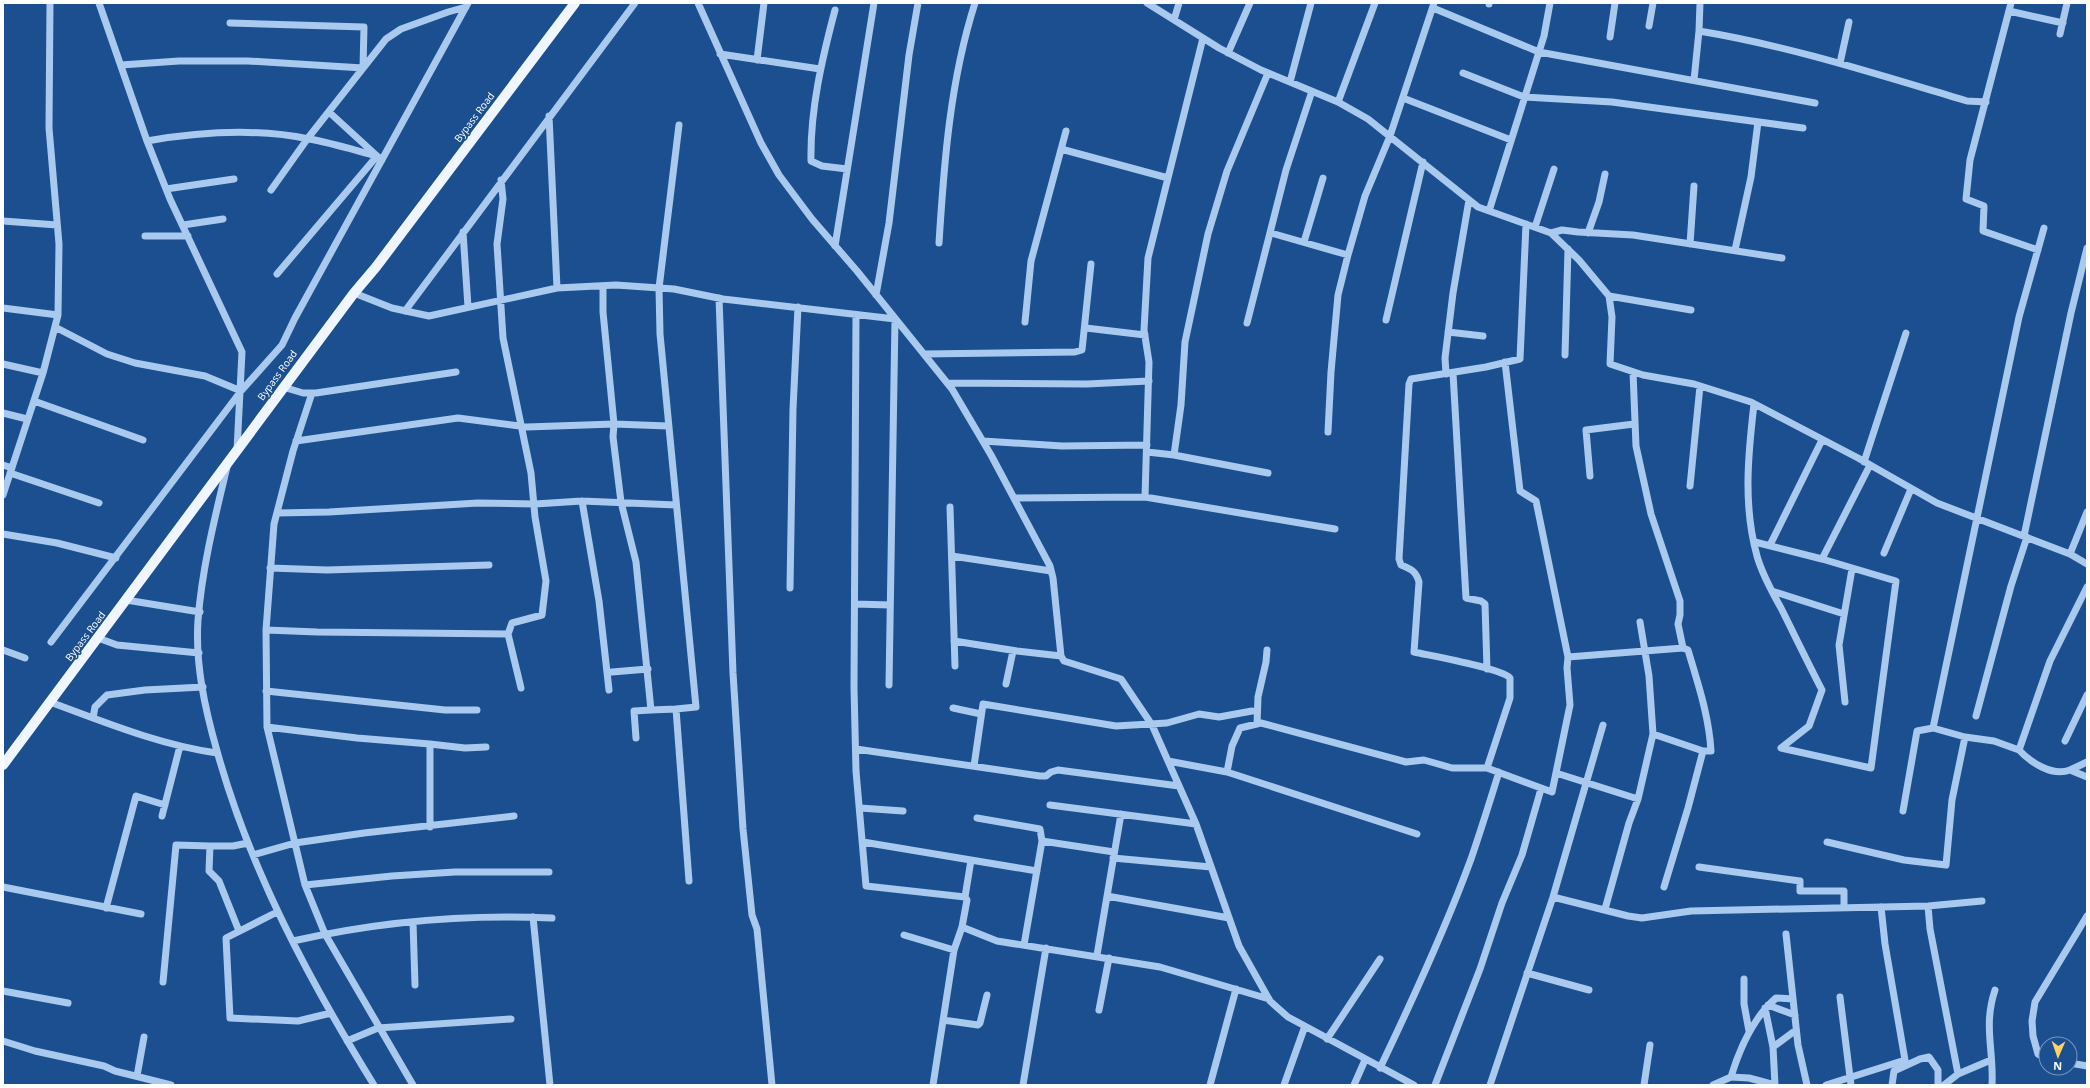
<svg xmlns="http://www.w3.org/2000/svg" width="2090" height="1088" font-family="'Open Sans',sans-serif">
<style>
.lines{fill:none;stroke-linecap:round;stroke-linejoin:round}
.minor{stroke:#a9c9ee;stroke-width:7}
.major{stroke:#f0f6ff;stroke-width:10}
.labels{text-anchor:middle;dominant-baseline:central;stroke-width:3;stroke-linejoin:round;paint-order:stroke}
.street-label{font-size:10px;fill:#fff;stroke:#1b4f8f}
</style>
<rect width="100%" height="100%" fill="#1b4f8f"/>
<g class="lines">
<!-- minor -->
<path class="minor" d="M99 3 147 141 170 199 242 352 237 450
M698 3 761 143 779 175 812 219 857 271 952 389 991 455 1050 566 1053 578 1061 656 1064 661 1121 679 1152 725 1196 824 1239 946 1270 1001 1288 1017 1414 1085
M1147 3 1219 48 1261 70 1338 102 1368 119 1478 207 1551 233 1579 260 1609 296 1612 317 1610 364 1643 375 1694 384 1751 402 1858 458 1937 503 2070 554 2087 564
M2011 3 1970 160 1966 199 1984 206 1983 231 2038 250
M1489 4V3
M1433 8 1539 52 1815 103
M835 10C822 59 810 110 811 161L822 166 847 169
M2009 11 2063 23
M1174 20 1179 3
M1649 26 1653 3
M1699 31C1790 46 1879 75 1967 101L1986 102
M2060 34 2067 3
M1610 37 1615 3
M1228 53 1250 3
M720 54 820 69
M757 60 764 3
M1840 63 1849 22
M121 65 179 61H248L363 68 364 27 230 23
M1463 73 1524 97 1612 102 1803 128
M1694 80 1699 31 1700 3
M1290 82 1311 3
M1403 98 1511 140
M1338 102 1375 3
M549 116 557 288
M679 125 659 288 660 334 696 707 676 709 689 881
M147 141C199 132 256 128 309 139 332 143 354 150 377 156L382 160
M1061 149 1168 178
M501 180 503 199 497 244 503 338 531 473 535 517 546 581 542 615 512 623 508 634
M166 189 234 179
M271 190 308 138 386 39 401 29 448 12 466 7
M1489 211 1544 36 1550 3
M3 221 57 225
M183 225 223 219
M1535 227 1554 169
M463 232 468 307
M1271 233 1348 255
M1551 233 1562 230 1578 232 1633 235 1782 258
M1588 233 1599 202 1605 174
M145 236H188
M1304 242 1323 178
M939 243C944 163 950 81 975 3
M1690 244 1694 186
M835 246 874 3
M1735 250 1751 177 1758 122
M277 274 377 156 329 112
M603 286V312L614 424 613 437 621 502 636 562 651 710 676 709
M354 293 392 308 429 316 557 288 616 285 674 289 723 299 895 319 889 685
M876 295 889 223 909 55 918 3
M1609 296 1691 310
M719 298 733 673 743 829 752 915 757 929 772 1085
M3 308 58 315
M405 311 635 3
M856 315 854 688 856 771 866 886 965 897 967 900 962 927 997 941 1160 967 1269 999
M1386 320 1423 162
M1025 322 1031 261 1066 131
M1247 323 1286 170 1312 91
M55 327 107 354 135 363 205 376 241 391
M1086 328 1145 335
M1448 332 1483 336
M924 354 1075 352 1082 350 1091 264
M1565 355 1568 249
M1505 362 1520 491 1536 501 1568 657
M3 364 43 373
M1633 372 1636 446 1651 514 1680 601V615L1678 624 1683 648 1688 650C1698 684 1709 716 1711 751H1703L1653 734
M1453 373 1466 598 1481 601 1485 604 1487 669
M1446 374 1445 358 1453 293 1469 200
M948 383 1087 384 1149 381
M283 387 303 393H316L456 372
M312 393 293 451 274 524 266 630 267 727 305 885 325 934 413 1085
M34 401 143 440
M1754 404C1748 455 1743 506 1757 556 1762 574 1772 592 1781 608 1795 636 1808 663 1822 690L1809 726 1781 748 1871 768 1896 581 1822 559 1755 542
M3 413 27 419
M1328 432 1331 372 1338 295 1348 255 1365 196 1390 136 1434 3
M296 441 458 418 527 427 614 424 668 426
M983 441 1062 446 1147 445
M1147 452 1174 455 1268 473
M1174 455 1181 405 1185 342 1208 234 1227 171 1268 73
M1864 462 1906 333
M3 465 12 468
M227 467C215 517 202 568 198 620 195 664 205 709 217 751 250 870 309 980 374 1085
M10 473 99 503
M1590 476 1586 430 1634 424
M1690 486 1700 386
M3 495 43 373 58 315 59 244 49 128 50 3
M1145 497 1149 362 1144 330 1148 258 1203 38
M1014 498 1145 497 1335 529
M582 501 599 601 609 690
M950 507 955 666
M277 513 329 512 478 503 535 504 582 501 676 505
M3 534 57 543 116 558
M2024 536 2071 313 2087 248
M1770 545 1822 440
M1884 553 1911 489
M2070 554 2087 512
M952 556 1051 571
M1822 559 1870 465
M270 568 327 570 489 565
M790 588 793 409 798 307
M1772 591 1844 614
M126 600 200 612
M855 604 890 605
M266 630 317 632 508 634 521 688
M98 638 117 645 199 653
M954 641 1017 651 1061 656
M51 642 241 391 282 345 295 318 468 3
M3 650 25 658
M612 672 648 669
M1006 684 1013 651
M266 691 445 710H477
M50 702C104 722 160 745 217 753
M1845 702 1839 645 1852 569
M953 708 981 714
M1976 716 2011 586 2027 537
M93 718 95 707 107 695 145 690 203 687
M1257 724 1258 697 1266 662 1267 650
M267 727 357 738 430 744V827
M1933 728 2019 317 2044 228
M636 738 634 711 651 710
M2065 741 2087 695
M430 744 465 748 486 747
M856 749 1040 776H1046L1051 772 1058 770 1179 786
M2018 749C2030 762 2052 777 2070 770L2087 777
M1168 761 1227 772 1417 834
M974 766 983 704 1116 726 1167 723 1199 714 1219 717 1252 711
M1487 768 1510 698V678C1501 668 1432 656 1414 652L1419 582C1416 571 1411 569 1401 565L1399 559 1409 384 1411 379 1486 367 1520 359 1526 224
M2070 770 2087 762
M1227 772 1232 746 1240 728 1261 723 1406 762 1424 760 1452 768H1487L1552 792 1570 705 1567 668 1568 657 1683 648
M1556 773 1638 799
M1050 805 1196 824
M860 808 903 811
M1903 811 1917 731 1933 728 1965 737
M162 816 180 746
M977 818 1040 829 1042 841 1024 945
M1042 841 1114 852
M863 842 1037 871
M1827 842 1904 860 1946 865 1952 800 1965 737 1994 741 2019 750 2050 661 2087 587
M253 855 295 843 364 833 514 816
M1113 858 1211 867
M1699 867 1800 881V891H1844V907
M305 885 392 876 455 872H549
M3 887 141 914
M1664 887 1688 808 1703 751
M1107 896 1229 918
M965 897 971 860
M1553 897 1628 916 1642 918 1691 911 1928 906 1982 901
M1928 906 1930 929 1958 1074
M106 908 136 796 165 805
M1605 909 1629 823 1638 799 1653 734 1649 676 1640 622
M277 912 226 938 230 1018 298 1021 331 1013
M533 917 550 1085
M413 922 415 985
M239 931 219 881 209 871 210 846H233L248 843
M1786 934 1798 1045 1807 1085
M904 935 954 950
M293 941C377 922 466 914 552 918
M1097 955 1121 814
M1527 973 1589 990
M1744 979V1004L1749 1031
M163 982 176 845 210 846
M3 991 68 1003
M1840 997 1851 1085
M1768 1005 1795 1015
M1099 1010 1109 958
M943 1020 978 1025 980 1023 987 995
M1327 1039 1380 959
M3 1041 35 1051 104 1066 115 1071 171 1085
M347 1041 378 1028 511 1019
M1773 1047 1796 1030
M2046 1058 2038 1054 2033 1036 2032 1021 2035 1002 2087 916
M2070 1063 2087 1066
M1380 1068C1413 999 1445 930 1471 859 1481 830 1490 801 1499 772
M137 1076 144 1037
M1731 1077 1749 1078 1775 1085 1773 1047 1765 1008
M933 1085 954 950 962 927
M1023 1085 1046 948
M1210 1085 1236 989
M1284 1085 1305 1026
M1354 1085 1365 1060
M1435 1085 1480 969 1502 903 1522 855 1541 789
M1490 1085 1553 897 1603 725
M1644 1085 1650 1045
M1713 1085 1731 1077C1740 1047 1753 1018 1776 998L1793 999
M1826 1085 1905 1060 1885 944 1881 907
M1892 1085 1894 1071 1920 1059 1929 1057 1938 1070V1085
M1944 1085 1958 1074 1991 1060
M1992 1085C1994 1050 1983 1026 1995 990"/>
<!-- major -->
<path class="major" d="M3 765 354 293 376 267 575 3"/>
</g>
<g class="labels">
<!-- street labels -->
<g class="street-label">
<text transform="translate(474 117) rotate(-53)">Bypass Road</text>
<text transform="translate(277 375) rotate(-54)">Bypass Road</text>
<text transform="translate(85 636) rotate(-53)">Bypass Road</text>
</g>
</g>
<!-- border -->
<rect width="2090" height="1088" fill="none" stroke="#ffffff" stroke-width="8"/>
<!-- north arrow -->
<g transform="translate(2058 1056) rotate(182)"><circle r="19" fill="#1b4f8f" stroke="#7695bc"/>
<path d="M0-3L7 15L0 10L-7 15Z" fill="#ffd166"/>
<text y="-6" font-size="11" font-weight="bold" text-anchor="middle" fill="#ffffff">N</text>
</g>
</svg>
